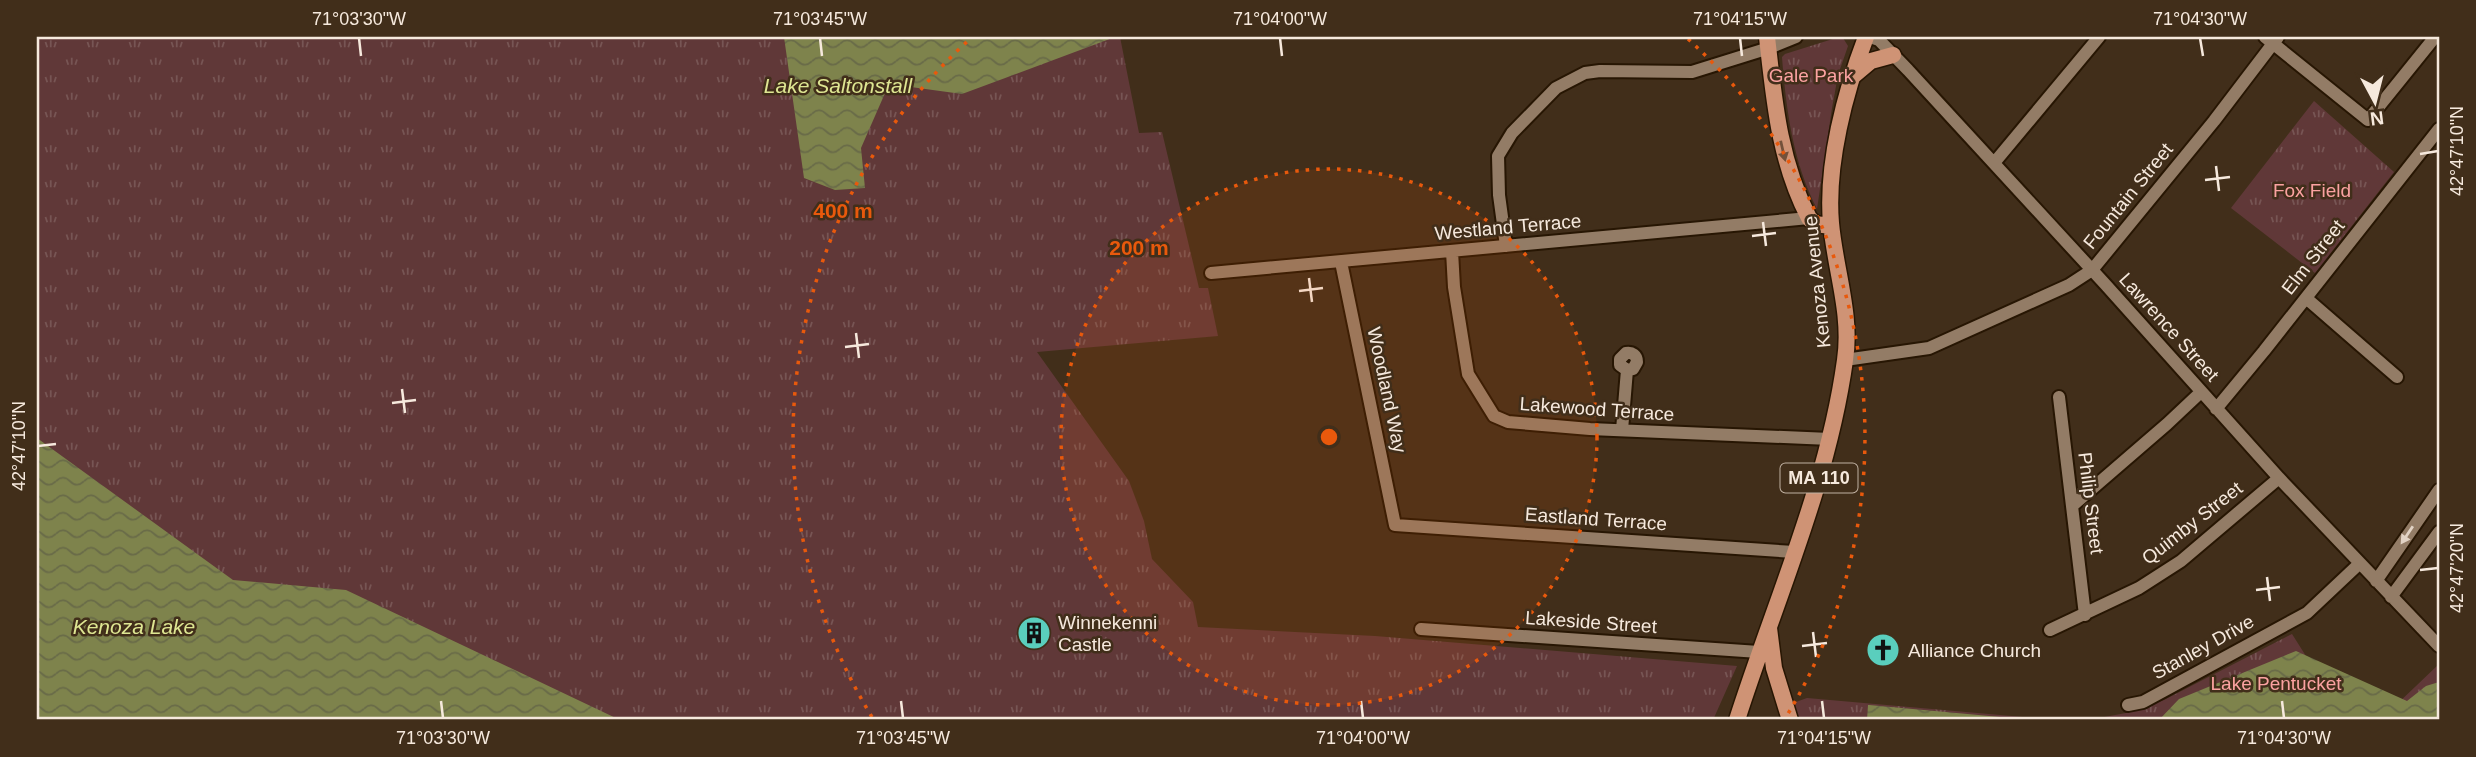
<svg xmlns="http://www.w3.org/2000/svg" width="2476" height="757" font-family="Helvetica,sans-serif">
<style>
.park{fill:url(#park-tufts)}
.water{fill:url(#water-waves)}
.lines{fill:none;stroke-linecap:round;stroke-linejoin:round}
.minor-casing{stroke:#271603;stroke-width:16}
.major-casing{stroke:#271603;stroke-width:19}
.minor{stroke:#937c66;stroke-width:12}
.major{stroke:#cf9375;stroke-width:16}
.oneway{fill:#73513a}
.oneway2{fill:#e2d3c5}
.ticks{fill:none;stroke:#f6e9dd;stroke-width:2.5}
.ring{fill:none;stroke:#e8590c;stroke-width:3.5;stroke-dasharray:3.5 7}
.labels{text-anchor:middle;dominant-baseline:central;stroke-width:5;stroke-linejoin:round;paint-order:stroke}
.shield{fill:#412e1a;stroke:#c0b1a2;stroke-width:2}
.shield-label{font-size:18px;font-weight:bold;fill:#f6e9dd}
.park-label{font-size:19px;fill:#fba2a1;stroke:#412e1a}
.street-label{font-size:19px;fill:#f6e9dd;stroke:#412e1a}
.poi-label{font-size:19px;fill:#f6e9dd;stroke:#412e1a;text-anchor:start}
.water-label{font-size:21px;font-style:italic;fill:#dee692;stroke:#412e1a}
.centre{fill:#e8590c;stroke:#412e1a;stroke-width:3.5}
.ring-label{font-size:21px;text-anchor:middle;font-weight:bold;fill:#e8590c;stroke:#412e1a;stroke-width:5;stroke-linejoin:round;paint-order:stroke}
.neatline{fill:none;stroke:#f6e9dd;stroke-width:2.5}
.ticks-label{font-size:18px;text-anchor:middle;fill:#f6e9dd}
</style>
<defs>
<pattern id="park-tufts" width="24" height="20" patternUnits="userSpaceOnUse" patternTransform="scale(1.75)"><rect width="24" height="20" fill="#603838"/><path d="M3 7l-1-3M5 7V3M7 7l1-3M15 17l-1-3M17 17v-4M19 17l1-3" fill="none" stroke="#775554"/></pattern>
<pattern id="water-waves" width="16" height="10" patternUnits="userSpaceOnUse" patternTransform="scale(1.75)"><rect width="16" height="10" fill="#7e834c"/><path d="M0 5q4-4 8 0t8 0" fill="none" stroke="#696b48"/></pattern>
</defs>
<rect width="100%" height="100%" fill="#412e1a"/>
<!-- park -->
<path class="park" d="M37 37H790L855 141 886 74 1090 37H1120L1139 133 1162 132 1199 288H1208L1218 336 1037 352 1129 481 1144 521 1152 559 1193 602 1198 627 1375 636 1737 666 1713 720H37Z
M1836 38H1843L1848 46 1838 75 1832 108 1817 209C1793 162 1786 109 1782 57L1785 54Z
M2314 101 2394 172 2315 273 2231 208Z
M2292 634 2311 664 2394 707 2438 665 2439 720H2065H2088L2126 713 2164 700Z
M1807 698 2057 720H1797L1794 710 1796 702Z"/>
<!-- water -->
<path class="water" d="M784 37H1115L962 94 889 84 861 148 865 188 835 190 804 178Z
M37 438 233 580 346 590 620 720H37Z
M2296 651 2407 701 2426 686 2439 682V720H2159L2179 699Z
M1868 705H1869L2033 720H1867Z"/>
<g class="lines">
<defs>
<path id="minor" d="M1870 37 1879 40 1908 70 2105 284 2279 478 2439 646
M2265 37 2368 120 2435 37
M1994 163 2099 37
M1506 246 1499 195 1498 156 1512 133 1556 88 1585 73 1600 71 1692 72 1769 48 1796 37
M1452 251 1454 287 1468 374 1494 416 1508 422 1590 429 1830 439
M1341 262 1395 525 1794 552
M1211 273 1809 218
M2306 298 2397 377
M1845 360 1929 348 2069 285 2092 270 2214 121 2278 37
M2059 397 2085 615
M2216 409 2264 351 2439 129
M1622 430 1627 370 1633 369 1637 362C1637 355 1632 352 1626 353L1620 359V365L1627 370
M2072 506 2167 424 2201 392
M2376 581 2439 490
M2391 597 2439 532
M1421 629 1759 652
M2050 630 2139 588 2181 561 2279 478
M2128 705 2143 702 2307 613 2359 564"/>
<path id="major" d="M1767 37C1774 99 1779 161 1809 218L1815 224 1831 226
M1852 77 1871 61 1893 55
M1769 628 1774 668 1790 720
M1737 720C1775 601 1828 484 1845 360 1852 314 1835 269 1831 223 1826 164 1845 92 1866 37"/>
</defs>
<!-- minor casing -->
<use href="#minor" class="minor-casing"/>
<!-- major casing -->
<use href="#major" class="major-casing"/>
<!-- minor -->
<use href="#minor" class="minor"/>
<!-- major -->
<use href="#major" class="major"/>
</g>
<!-- one-way arrows -->
<defs><path id="oneway-solid" d="M-6-.8H1V-3.2L6.5 0L1 3.2V.8H-6Z" transform="scale(1.75)"/></defs>
<use class="oneway" href="#oneway-solid" transform="translate(1783 151) rotate(77)"/>
<use class="oneway2" href="#oneway-solid" transform="translate(2407 535) rotate(124)"/>
<!-- ticks -->
<path class="ticks" d="M359 38 361 56M820 38 822 56M1280 38 1282 56M1740 38 1742 56M2200 38 2203 56M2420 154 2438 151M2216 166 2219 191M2205 180 2230 177M1763 222 1766 246M1752 236 1776 233M1309 278 1312 302M1299 291 1323 288M856 333 859 358M845 347 869 344M402 389 405 413M392 403 416 400M38 446 56 444M2420 570 2438 568M2267 577 2270 601M2256 590 2280 587M1813 632 1816 657M1802 646 1827 643M441 701 443 718M901 701 903 718M1361 701 1363 718M1822 701 1824 718M2282 701 2284 718"/>
<!-- distance rings -->
<circle cx="1329" cy="437" r="268" fill="#e8590c" fill-opacity=".12"/>
<g class="ring">
<circle cx="1329" cy="437" r="268"/>
<path d="M872 717A536 536 0 0 1 970 39M1688 39A536 536 0 0 1 1786 717"/>
</g>
<!-- icons -->
<defs>
<symbol id="building-disc" viewBox="-11 -11 22 22"><circle r="9.5" fill="#5acebd" stroke="#412e1a"/><path d="M-4-6H4V6H1V3H-1V6H-4ZM-2.5-4.3h1.7v1.8h-1.7ZM.8-4.3h1.7v1.8H.8ZM-2.5-1h1.7V.8h-1.7ZM.8-1h1.7V.8H.8Z" fill="#111"/></symbol>
<symbol id="church-disc" viewBox="-11 -11 22 22"><circle r="9.5" fill="#5acebd" stroke="#412e1a"/><path d="M-1.2-6h2.4v3.5h3.3v2.4h-3.3V6h-2.4V-.1h-3.3v-2.4h3.3Z" fill="#111"/></symbol>
</defs>
<g fill-rule="evenodd">
<use href="#building-disc" x="1015" y="614" width="38" height="38"/>
<use href="#church-disc" x="1864" y="631" width="38" height="38"/>
</g>
<g class="labels">
<!-- shield labels -->
<rect class="shield" x="1780.5" y="463.5" width="77" height="29" rx="5"/>
<g class="shield-label">
<text x="1819" y="478">MA 110</text>
</g>
<!-- park labels -->
<g class="park-label">
<text x="1811" y="75">Gale Park</text>
<text x="2312" y="190">Fox Field</text>
<text x="2276" y="683">Lake Pentucket</text>
</g>
<!-- street labels -->
<g class="street-label">
<text transform="translate(2128 196) rotate(-51)">Fountain Street</text>
<text transform="translate(1508 227) rotate(-5)">Westland Terrace</text>
<text transform="translate(2313 257) rotate(-52)">Elm Street</text>
<text transform="translate(1817 282) rotate(-96)">Kenoza Avenue</text>
<text transform="translate(2169 327) rotate(48)">Lawrence Street</text>
<text transform="translate(1387 390) rotate(78)">Woodland Way</text>
<text transform="translate(1597 409) rotate(4)">Lakewood Terrace</text>
<text transform="translate(2091 503) rotate(83)">Philip Street</text>
<text transform="translate(1596 519) rotate(4)">Eastland Terrace</text>
<text transform="translate(2192 523) rotate(-38)">Quimby Street</text>
<text transform="translate(1591 622) rotate(4)">Lakeside Street</text>
<text transform="translate(2203 647) rotate(-29)">Stanley Drive</text>
</g>
<!-- poi labels -->
<g class="poi-label">
<text x="1058" y="622">Winnekenni<tspan x="1058" dy="22">Castle</tspan></text>
<text x="1908" y="650">Alliance Church</text>
</g>
<!-- water labels -->
<g class="water-label">
<text x="838" y="85">Lake Saltonstall</text>
<text x="134" y="626">Kenoza Lake</text>
</g>
</g>
<circle cx="1329" cy="437" r="10" class="centre"/>
<g class="ring-label">
<text x="843" y="218">400 m</text>
<text x="1139" y="255">200 m</text>
</g>
<!-- border -->
<rect width="2476" height="757" fill="none" stroke="#412e1a" stroke-width="77"/>
<!-- north arrow -->
<g transform="translate(2375 102) rotate(173)" stroke="#412e1a" stroke-width="5" paint-order="stroke">
<path d="M0-5L12 26L0 18L-12 26Z" fill="#f6e9dd"/>
<text y="-10" font-size="19" font-weight="bold" text-anchor="middle" fill="#f6e9dd">N</text>
</g>
<rect x="38" y="38" width="2400" height="680" class="neatline"/>
<g class="ticks-label">
<text x="359" y="25">71°03'30"W</text>
<text x="820" y="25">71°03'45"W</text>
<text x="1280" y="25">71°04'00"W</text>
<text x="1740" y="25">71°04'15"W</text>
<text x="2200" y="25">71°04'30"W</text>
<text transform="translate(2457 151) rotate(-90)" y="6">42°47'10"N</text>
<text transform="translate(19 446) rotate(-90)" y="6">42°47'10"N</text>
<text transform="translate(2457 568) rotate(-90)" y="6">42°47'20"N</text>
<text x="443" y="744">71°03'30"W</text>
<text x="903" y="744">71°03'45"W</text>
<text x="1363" y="744">71°04'00"W</text>
<text x="1824" y="744">71°04'15"W</text>
<text x="2284" y="744">71°04'30"W</text>
</g>
</svg>
